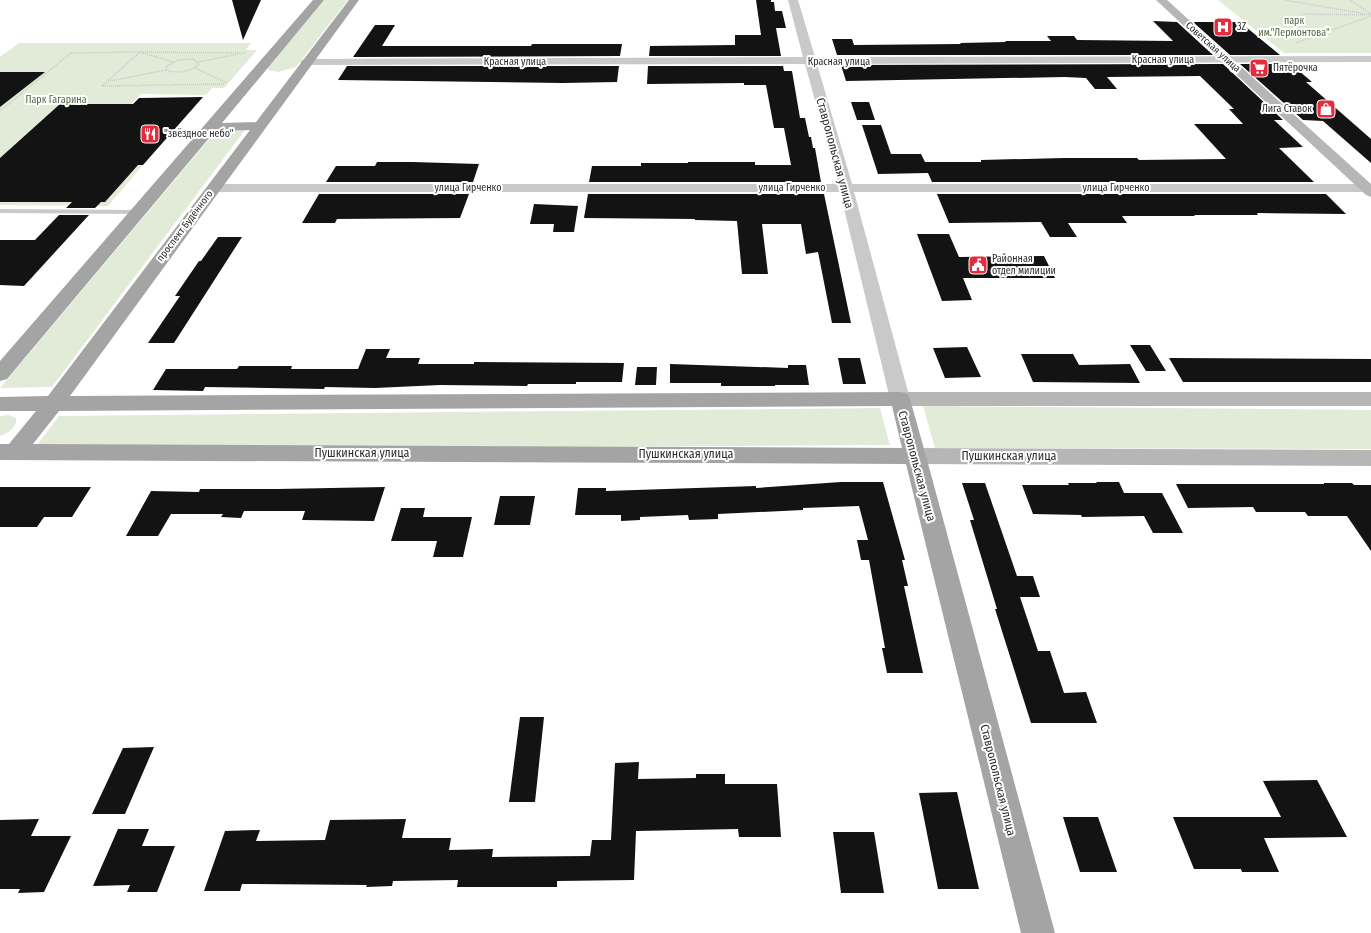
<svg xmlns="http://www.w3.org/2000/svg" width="1371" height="933" font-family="'Fira Sans Condensed',sans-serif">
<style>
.green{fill:#e2ead8}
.building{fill:#131313}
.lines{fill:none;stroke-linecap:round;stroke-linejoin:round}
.path{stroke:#c9c9c9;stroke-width:1.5;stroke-dasharray:1 1;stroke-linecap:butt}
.lane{fill:#c9c9c9;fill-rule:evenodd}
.street{fill:#c9c9c9;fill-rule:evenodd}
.secondary{fill:#b6b6b6;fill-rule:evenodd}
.primary{fill:#a4a4a4;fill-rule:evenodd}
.labels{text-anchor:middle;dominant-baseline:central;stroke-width:4;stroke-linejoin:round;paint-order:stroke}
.far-park-label{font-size:10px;fill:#50673a;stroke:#fff}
.far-poi-label{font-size:10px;fill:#2c2c2c;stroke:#fff;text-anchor:start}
.far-street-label{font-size:10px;fill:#2c2c2c;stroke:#fff}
.street-label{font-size:12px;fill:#2c2c2c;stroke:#fff}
</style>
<rect width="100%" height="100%" fill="#fff"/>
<!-- green -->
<path class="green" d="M324 0H348L296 67 278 72 268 70V66Z
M1218 0H1371V53H1284Z
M19 43H251L246 50H257L224 88H212L206 95 141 94 72 164 143 165 108 206 0 205V57Z
M245 130 52 387 0 388 216 131Z
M923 406 1371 410V449L935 448Z
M880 408 890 445 33 450 59 416Z
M9 415 16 418C17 428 8 433 0 436V416Z"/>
<!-- building -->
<path class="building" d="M232 0H261L243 40Z
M756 0H771V2H774L775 11H782L786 28H776L781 56H649L650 46 735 45V35H761Z
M1153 21 1177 22 1213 55H837L832 39H852L854 45 961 44 960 43 1006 42 1005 41H1051L1047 36H1074L1077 40 1173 41Z
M1193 22H1240L1280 55H1230Z
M375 25H395L382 46H531L532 44H622L620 56 353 57Z
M1223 64 1283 120H1274L1303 147 1279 148 1314 182H932L928 173 878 174 862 125H881L891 154H921L925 162H981V160L1064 158H1137L1139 160 1226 159 1194 124H1243L1229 109H1234L1200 76 1107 77 1117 89H1095L1086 78 1065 77 846 81 841 65Z
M1240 64H1291L1312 82H1306L1371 139V163L1323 121 1303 120Z
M347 66H619L617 82 563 83 338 80Z
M648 66H783L784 71H792L800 118H805L809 137H811L813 148H815L821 182H589L592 166H641V163H688V162H755V165H791L784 128H774L766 85H744V83L647 84Z
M0 72H45L0 107Z
M203 97 143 165H138L105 202H101L95 208H66L72 202H0V158L60 104H133L139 98Z
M851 102H869L875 120H857Z
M377 162H413L479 164 473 182H326L336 166H375Z
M319 194H469L460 218 337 219 335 223H302Z
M588 194H824L851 323H832L818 252 806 254 801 224H762L768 274H742L737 221 695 220V219L584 218Z
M937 194H1326L1346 214 1257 213 1258 215H1194L1195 216H1122L1127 223H1068L1077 237H1050L1041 222 949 223Z
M534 204 578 206 574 232H553L554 224H530Z
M59 215H89L24 286 0 285V240H35Z
M917 234H949L959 257 1044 256 1055 278H963L972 300 942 301Z
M218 237H242L174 343H148L180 296H175L199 261H201Z
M1130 345H1150L1166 371H1146Z
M967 347 981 377 945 378 933 348Z
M366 349H390L386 358H420L418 364H474V362L624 363 622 382H576V384H528L527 386 440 385 375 388 325 387 324 389 205 387 203 391 153 390 166 369H237L239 366H292L291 369H358Z
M1021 354H1073L1079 365 1130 364 1140 383 1033 382Z
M838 358H860L866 384H843Z
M1169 358 1371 359V382H1183Z
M670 364 788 368V365H806L809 385H775V386H721V383H670Z
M637 367H657L656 385H635Z
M841 482H883L905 560H902L908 586H904L923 673H887L882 648H885L869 560H861L857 540H868L859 506 803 508V510L718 514V519L689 520 688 515 640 517V520L621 521V515H575L578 488H606V491L756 486V488Z
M1096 482H1119L1124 493H1162L1183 533H1153L1144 516 1082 517 1081 515 1033 514 1022 485H1069L1068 483H1097Z
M962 483H985L1017 576H1033L1040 597H1020L1038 651H1050L1064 693 1086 692 1097 723H1031L995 609H997L970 520H974Z
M1324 483H1352L1354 485H1371V551L1347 516H1308L1305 512H1256L1253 507 1188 508 1176 484H1324Z
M0 487H91L72 517H44L37 527H0Z
M385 487 374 521 302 520 305 511H244L241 518 221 517 223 514H171L158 536H126L151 491 199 492 200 489H277Z
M500 496H535L530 525H494Z
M401 508H425L423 517H472L463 557H433L437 541H391Z
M520 717H544L535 802H509Z
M154 747 125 814H92L123 748Z
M639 762 638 779 696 778V774H725V784H777L781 837H739L738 829 636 831 634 880 557 881V887H457L458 880 393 881 392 886 366 887 367 885 242 884 240 891H204L225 831 260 830 256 841 325 840 330 820 406 819 402 838H451L449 850 493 849 492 857 590 856 592 840H611L615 763Z
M1317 780 1347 837 1264 838 1279 872H1242L1241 869H1194L1173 817H1281L1263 781Z
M957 792 979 889H938L919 793Z
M1063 817H1098L1117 872H1080Z
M39 819 31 836H71L44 892 18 893 20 889H0V820Z
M118 829H149L142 846H175L157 892H127L130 885 93 886Z
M833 832H874L884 893H841Z"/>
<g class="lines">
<!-- path -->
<path class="path" d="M1285 0 1371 15
M1350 0 1371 14
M1302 14 1365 15
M1296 43 1371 16
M193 59 199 64C190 72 178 74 166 70L167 66 178 60Z
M198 62 239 54
M195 68 227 83
M110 81 166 70
M224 84 102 86 140 52 246 53
M0 111 71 53 140 52 173 62"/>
<!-- lane -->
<path class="lane" d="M0 209 138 210 142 212 138 214 0 213Z"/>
<!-- street -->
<path class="street" d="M788 0H798L815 57 1371 56V62L817 64 852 184H1371V192H854L910 399 907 404 900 406 893 404 890 399 840 192H214L209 191 207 188 209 185 214 184H838L805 64 306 65 302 64 300 62 302 60 306 59 803 57Z"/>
<!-- secondary -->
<path class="secondary" d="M1156 0H1167L1371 184V197L1366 195Z
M900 392H1371V406H900L893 404 890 399 893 394Z
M915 448 1371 450V466L915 464 907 462 904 456 907 450Z"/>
<!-- primary -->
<path class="primary" d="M313 0H324L222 123 256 122 349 0H359L70 396 900 392 907 394 910 399 926 456 1055 933H1021L906 464 0 460V444H9L36 411H0V397L48 396 250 130 215 131 7 379 0 381V361ZM892 406 902 448 33 444 59 411Z"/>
</g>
<!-- icons -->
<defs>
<symbol id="hospital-square" viewBox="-11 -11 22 22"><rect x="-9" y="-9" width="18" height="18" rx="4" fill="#e52c3f" stroke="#fff"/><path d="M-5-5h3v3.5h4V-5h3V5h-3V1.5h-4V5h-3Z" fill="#fff"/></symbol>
<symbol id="supermarket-square" viewBox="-11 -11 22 22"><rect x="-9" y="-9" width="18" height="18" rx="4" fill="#e52c3f" stroke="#fff"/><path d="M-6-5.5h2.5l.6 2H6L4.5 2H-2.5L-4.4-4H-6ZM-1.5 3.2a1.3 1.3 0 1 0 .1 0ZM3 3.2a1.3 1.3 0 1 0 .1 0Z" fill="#fff"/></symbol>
<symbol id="shop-square" viewBox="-11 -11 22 22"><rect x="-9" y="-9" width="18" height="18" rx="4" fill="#e52c3f" stroke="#fff"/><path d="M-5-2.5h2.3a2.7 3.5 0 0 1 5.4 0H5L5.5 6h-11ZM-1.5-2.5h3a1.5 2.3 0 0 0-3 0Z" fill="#fff"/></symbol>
<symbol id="restaurant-square" viewBox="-11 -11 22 22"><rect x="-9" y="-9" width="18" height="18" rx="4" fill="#e52c3f" stroke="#fff"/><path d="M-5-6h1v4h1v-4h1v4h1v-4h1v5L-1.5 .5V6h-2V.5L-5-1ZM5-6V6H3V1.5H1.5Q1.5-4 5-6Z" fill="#fff"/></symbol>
<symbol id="civic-square" viewBox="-11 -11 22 22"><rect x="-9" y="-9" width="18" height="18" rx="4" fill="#e52c3f" stroke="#fff"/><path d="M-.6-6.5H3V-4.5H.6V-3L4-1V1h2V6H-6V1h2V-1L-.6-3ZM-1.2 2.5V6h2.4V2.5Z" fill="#fff"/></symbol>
</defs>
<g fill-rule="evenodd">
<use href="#hospital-square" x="1212" y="16" width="22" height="22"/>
<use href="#supermarket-square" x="1248" y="57" width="22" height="22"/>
<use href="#shop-square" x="1315" y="98" width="22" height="22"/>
<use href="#restaurant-square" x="139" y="123" width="22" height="22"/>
<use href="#civic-square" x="967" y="254" width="22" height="22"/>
</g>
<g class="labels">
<!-- far-park labels -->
<g class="far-park-label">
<text x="1294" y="21">парк<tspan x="1294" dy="12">им."Лермонтова"</tspan></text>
<text x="56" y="100">Парк Гагарина</text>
</g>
<!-- far-poi labels -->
<g class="far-poi-label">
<text x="1237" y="27">3Z</text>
<text x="1273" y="68">Пятёрочка</text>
<text x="1312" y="109" text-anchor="end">Лига Ставок</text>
<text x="164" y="134">"звёздное небо"</text>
<text x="992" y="259">Районная<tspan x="992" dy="12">отдел милиции</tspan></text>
</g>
<!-- far-street labels -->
<g class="far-street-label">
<text transform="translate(1213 47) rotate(42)">Советская улица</text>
<text x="1163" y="60">Красная улица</text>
<text x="515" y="62">Красная улица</text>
<text x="839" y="62">Красная улица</text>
<text x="468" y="188">улица Гирченко</text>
<text x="792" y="188">улица Гирченко</text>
<text x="1116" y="188">улица Гирченко</text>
<text transform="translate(185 226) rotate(-53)">проспект Будённого</text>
</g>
<!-- street labels -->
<g class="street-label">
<text transform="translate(835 153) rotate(75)">Ставропольская улица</text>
<text x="362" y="453">Пушкинская улица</text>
<text x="686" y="454">Пушкинская улица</text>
<text x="1009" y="456">Пушкинская улица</text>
<text transform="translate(917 466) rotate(75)">Ставропольская улица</text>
<text transform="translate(998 780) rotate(76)">Ставропольская улица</text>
</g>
</g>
</svg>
